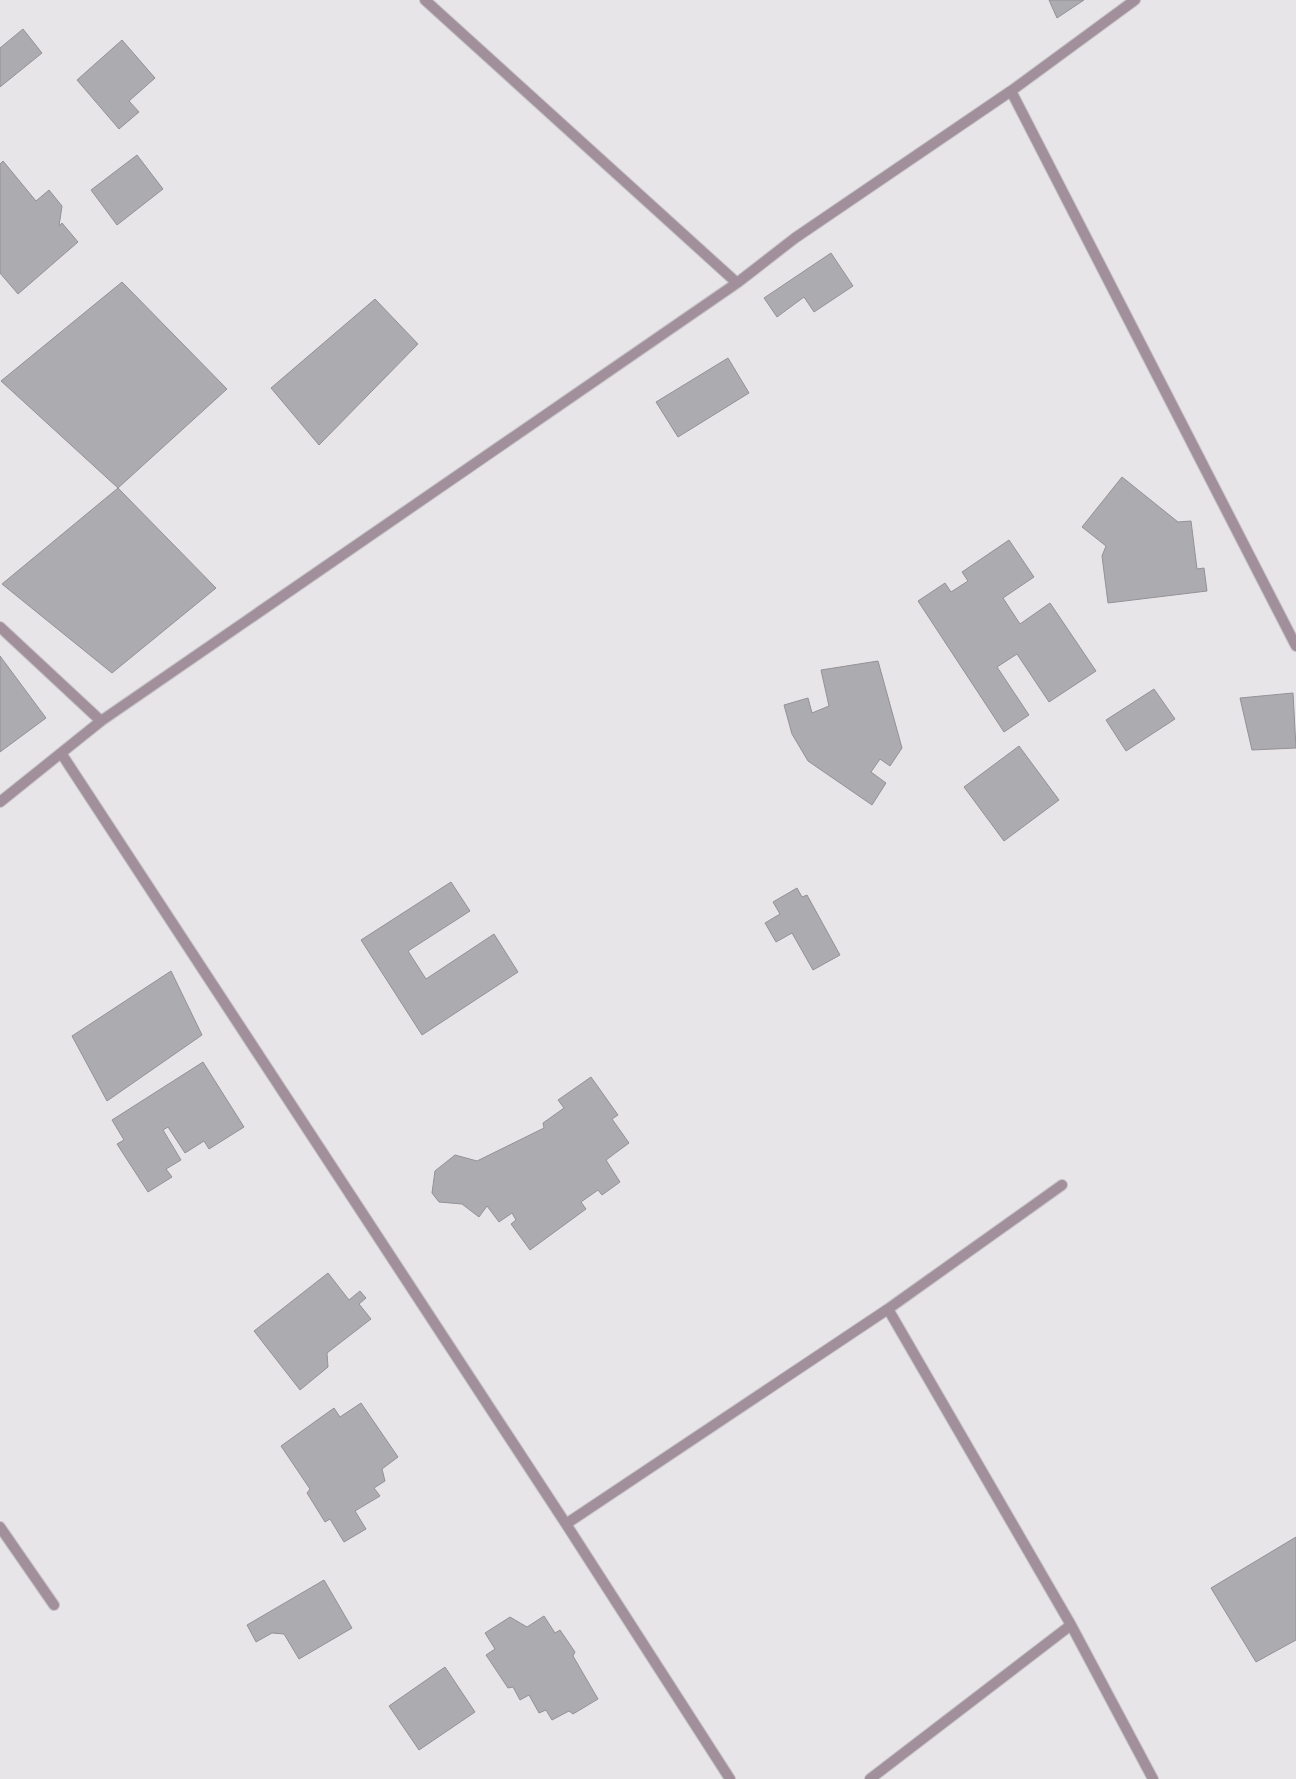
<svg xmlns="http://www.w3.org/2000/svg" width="1296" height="1779" font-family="'Times New Roman',serif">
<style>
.building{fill:#acabaf;stroke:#949297}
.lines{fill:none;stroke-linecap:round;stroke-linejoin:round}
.street-casing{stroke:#c5c3c6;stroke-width:12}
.street{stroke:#a1909b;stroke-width:10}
</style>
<rect width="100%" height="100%" fill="#e8e5e8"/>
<!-- building -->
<path class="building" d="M1049 0H1084L1057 18Z
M23 29 42 53 0 87V48Z
M122 40 155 78 129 101 139 112 119 129 77 80Z
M137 155 163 189 117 225 91 190Z
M3 161 36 201 49 190 62 206 59 226 62 223 78 242 18 294 0 273V164Z
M831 253 853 286 814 312 804 297 777 317 764 298Z
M122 282 227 389 118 488 1 381Z
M375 299 418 344 319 445 271 388Z
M728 358 749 393 678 437 656 402Z
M1122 477 1178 522 1191 521 1197 569 1204 568 1207 591 1108 603 1102 556 1106 546 1082 527Z
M118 488 216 588 112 673 2 584Z
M1009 540 1034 577 1003 598 1020 624 1050 603 1096 671 1049 702 1017 654 997 667 1029 715 1004 732 918 601 945 583 951 592 968 581 962 572Z
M0 656 46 718 0 752Z
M878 661 902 748 890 766 880 759 871 772 886 783 872 805 808 761 792 734 784 705 808 698 812 713 829 706 821 670Z
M1154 689 1175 719 1126 751 1106 720Z
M1293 693 1296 748 1252 750 1240 698Z
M1019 746 1059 800 1004 841 964 787Z
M451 882 470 911 408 951 426 979 494 934 518 972 422 1035 361 940Z
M797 888 802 897 807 895 840 955 813 970 792 933 776 942 765 923 780 914 773 902Z
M171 971 202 1035 107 1101 72 1036Z
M203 1062 244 1127 209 1149 204 1141 185 1153 168 1127 163 1130 181 1160 166 1169 172 1177 148 1192 117 1144 124 1140 112 1120Z
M591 1077 618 1115 612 1119 629 1143 606 1160 620 1182 602 1195 598 1190 581 1202 586 1209 530 1250 511 1224 516 1220 512 1213 499 1222 487 1206 479 1217 462 1204 439 1202 432 1193 435 1171 455 1155 477 1161 544 1128 543 1123 564 1108 558 1100Z
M328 1273 349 1300 360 1291 366 1298 359 1304 371 1319 327 1353 328 1367 300 1390 254 1331Z
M361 1403 398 1457 382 1469 385 1481 374 1488 380 1496 355 1511 366 1529 344 1542 330 1519 325 1522 307 1493 310 1489 281 1446 334 1408 340 1417Z
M1296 1537V1640L1256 1662 1211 1588Z
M324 1580 352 1628 299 1659 284 1634 272 1633 256 1642 247 1625Z
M544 1616 555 1633 560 1630 575 1652 573 1656 598 1699 573 1714 569 1711 552 1720 546 1710 539 1713 529 1695 520 1700 513 1687 508 1688 486 1655 495 1649 485 1633 510 1617 527 1627Z
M445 1667 475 1712 419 1750 389 1706Z"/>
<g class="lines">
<defs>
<path id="street" d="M425 0 737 283
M1011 91 1296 646
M0 627 101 721
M61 753 566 1524 730 1779
M0 802 101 721 737 283 795 238 1011 91 1135 0
M1062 1185 888 1309 1071 1625 1153 1779
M566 1524 888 1309
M0 1527 54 1605
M870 1779 1071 1625"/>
</defs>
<!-- street casing -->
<use href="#street" class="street-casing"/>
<!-- street -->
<use href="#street" class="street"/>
</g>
</svg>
